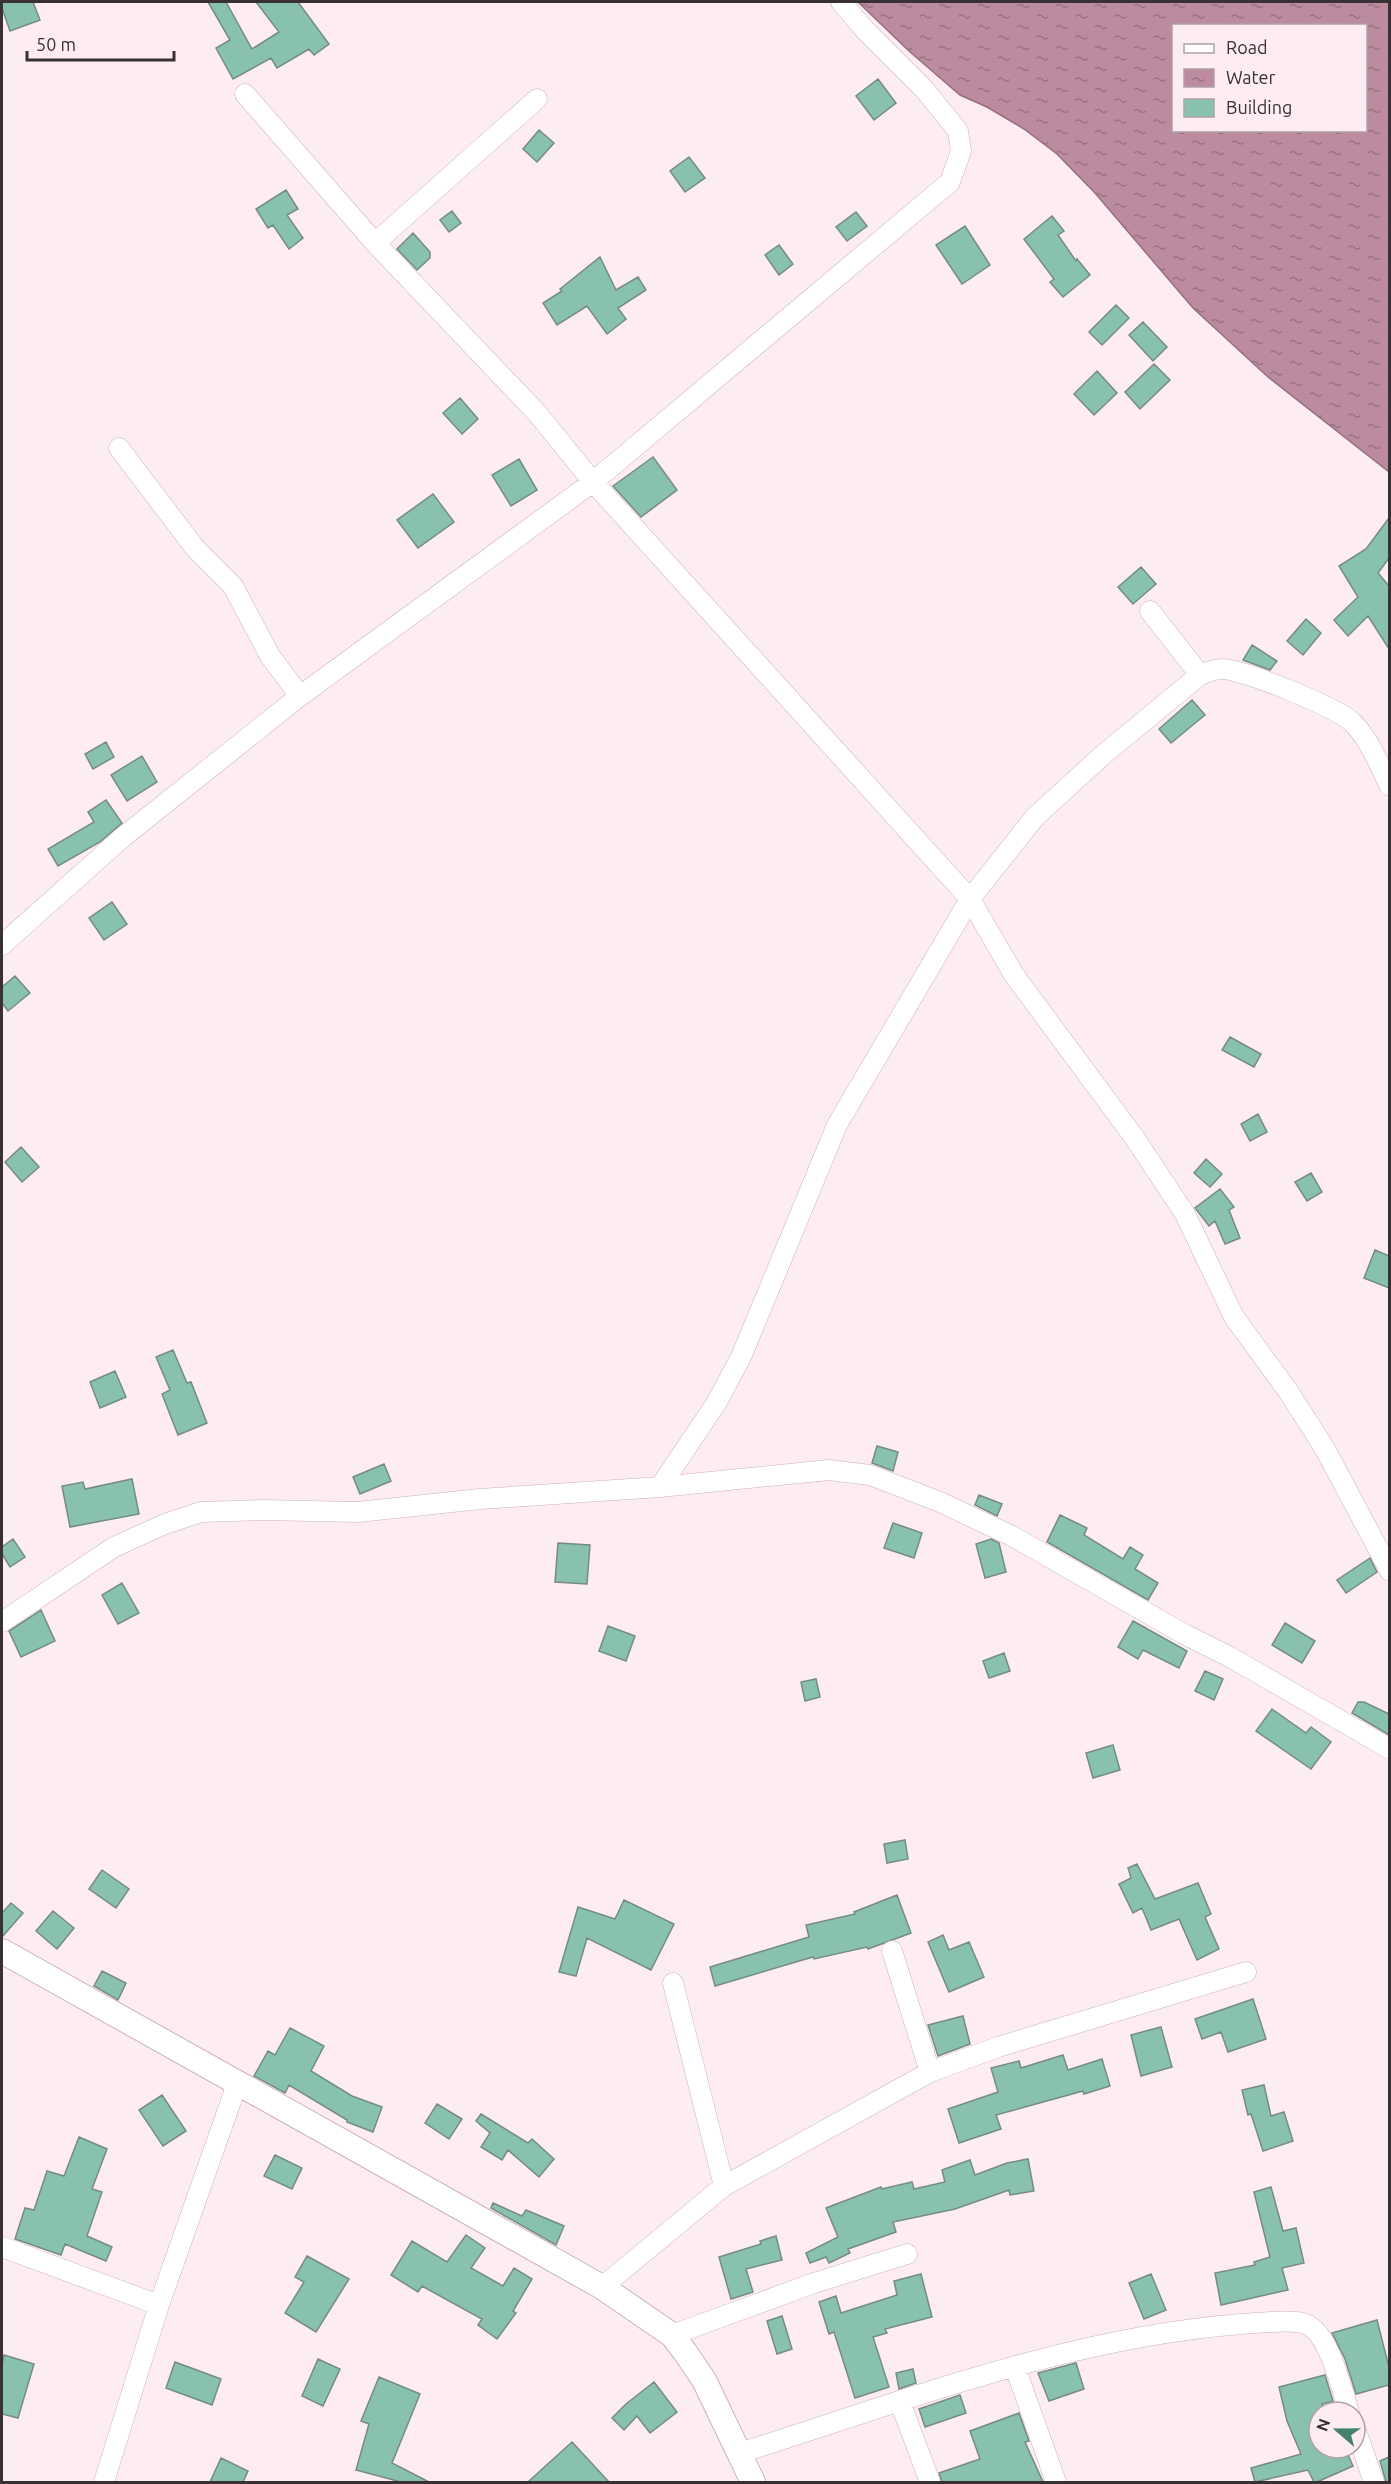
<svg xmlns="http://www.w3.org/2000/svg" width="1391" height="2484" font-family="Ubuntu,sans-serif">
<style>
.water{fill:url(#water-ripples);stroke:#95707f;stroke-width:1.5;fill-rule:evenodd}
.building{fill:#88c2af;stroke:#758b83;stroke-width:1.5}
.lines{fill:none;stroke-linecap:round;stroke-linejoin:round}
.minor-casing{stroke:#c9b3bb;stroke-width:21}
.tertiary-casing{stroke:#c9b3bb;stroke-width:26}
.minor{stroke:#fff;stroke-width:20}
.tertiary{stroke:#fff;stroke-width:24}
</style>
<defs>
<pattern id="water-ripples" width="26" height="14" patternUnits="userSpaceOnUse" patternTransform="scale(1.5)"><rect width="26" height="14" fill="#bc8b9f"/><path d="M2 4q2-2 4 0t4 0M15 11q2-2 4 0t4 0" fill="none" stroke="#9a7282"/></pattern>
</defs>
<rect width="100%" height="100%" fill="#feecf3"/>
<!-- water -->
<path class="water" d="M858 2H1389V472L1268 377 1193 308 1095 193 1057 154 1024 129 987 107 960 95 909 51ZM1174 26H1366V130H1174Z"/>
<!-- building -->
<path class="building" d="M2 2H33L40 20 10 31 2 8Z
M208 2H226L252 49 279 32 256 2H298L329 44 314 55 309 49 277 68 271 58 233 79 216 48 230 40Z
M878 79 896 103 874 120 856 96Z
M539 130 554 143 537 162 523 149Z
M689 157 705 178 685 192 670 171Z
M286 190 298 209 287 215 303 238 289 249 273 225 268 228 256 209Z
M452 211 461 223 449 232 440 220Z
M856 212 867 226 847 241 836 227Z
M1052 216 1064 231 1058 235 1076 261 1077 259 1090 275 1063 297 1050 282 1054 279 1024 239Z
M965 226 990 265 962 284 936 245Z
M413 233 430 252V258L417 270 397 249Z
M779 245 793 264 779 275 765 255Z
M600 257 616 290 638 277 646 290 618 308 626 319 607 334 587 306 557 325 543 303 562 291 560 289Z
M1116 305 1129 318 1102 345 1089 332Z
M1143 322 1167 347 1153 361 1129 335Z
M1154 364 1170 380 1140 409 1125 392Z
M1097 371 1117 393 1094 415 1074 394Z
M460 398 478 419 462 434 443 413Z
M653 457 677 490 641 517 613 486Z
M519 459 537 490 511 506 492 475Z
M433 494 454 522 418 548 397 520Z
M1389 518V558L1378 573 1389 586V649L1368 616 1348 636 1334 620 1358 597 1339 566 1366 549Z
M1141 567 1156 584 1133 604 1118 587Z
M1306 619 1321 633 1303 655 1287 641Z
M1252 645 1277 661 1270 670 1243 660Z
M1192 700 1205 715 1171 743 1159 729Z
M106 742 114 757 93 769 85 754Z
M142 756 157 782 127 801 111 775Z
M106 800 122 823 100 842 58 866 48 849 94 822 88 812Z
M112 902 127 924 104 940 89 918Z
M15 976 30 993 8 1011 2 1003V987Z
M1230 1037 1261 1054 1254 1067 1222 1050Z
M1258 1114 1267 1132 1250 1141 1241 1124Z
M21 1147 39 1167 22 1182 5 1162Z
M1206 1159 1222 1174 1210 1187 1194 1173Z
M1311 1173 1322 1192 1307 1201 1295 1182Z
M1220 1189 1234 1207 1229 1210 1240 1238 1225 1244 1215 1221 1209 1226 1195 1208Z
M1375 1250 1389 1256V1288L1364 1278Z
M173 1350 187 1383 191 1382 207 1423 178 1435 162 1394 170 1390 156 1357Z
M115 1371 126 1397 100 1408 90 1382Z
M877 1446 898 1452 893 1471 872 1463Z
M384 1464 391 1481 360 1494 353 1477Z
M132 1479 139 1514 70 1527 62 1486 83 1482 85 1489Z
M979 1495 1002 1504 997 1516 975 1505Z
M1060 1515 1087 1528 1084 1535 1123 1559 1130 1547 1143 1555 1135 1569 1158 1583 1148 1600 1047 1542Z
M893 1523 922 1533 914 1558 884 1548Z
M13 1539 25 1557 10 1567 2 1554V1547Z
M991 1539 999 1543 1006 1572 985 1578 976 1544Z
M558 1543 590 1545 587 1584 555 1582Z
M1370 1558 1377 1572 1346 1593 1337 1580Z
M122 1583 139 1613 118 1624 102 1595Z
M41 1610 55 1641 21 1657 9 1631Z
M1133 1621 1187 1651 1179 1668 1143 1650 1138 1659 1118 1647Z
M1285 1623 1315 1641 1302 1663 1272 1645Z
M608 1626 635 1636 626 1661 599 1651Z
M1004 1653 1010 1671 989 1678 983 1661Z
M1205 1671 1223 1679 1214 1700 1195 1691Z
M816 1679 820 1697 805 1701 801 1682Z
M1358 1702H1364L1389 1714V1735L1352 1713Z
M1272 1709 1306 1733 1311 1727 1331 1742 1311 1769 1256 1731Z
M1113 1745 1120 1770 1093 1778 1086 1753Z
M905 1840 908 1859 887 1863 884 1844Z
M1137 1864 1155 1899 1198 1883 1211 1914 1205 1917 1219 1949 1197 1960 1179 1919 1151 1930 1142 1908 1133 1913 1119 1884 1131 1878 1128 1868Z
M102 1870 129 1889 116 1908 89 1889Z
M897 1895 911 1933 868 1949 867 1947 814 1959 813 1957 715 1986 710 1967 809 1937 806 1925 855 1914 854 1912Z
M624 1900 674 1924 651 1970 587 1938 576 1976 559 1972 578 1907 615 1919Z
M11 1903 23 1913 2 1937V1913Z
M53 1911 74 1928 57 1949 36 1931Z
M943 1935 949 1950 969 1942 984 1977 949 1992 928 1942Z
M102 1971 126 1983 118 2000 94 1986Z
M1253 1999 1266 2039 1228 2052 1221 2032 1202 2039 1195 2019Z
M963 2016 970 2044 938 2056 928 2025Z
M1161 2027 1172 2067 1141 2076 1131 2035Z
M290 2028 324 2046 311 2071 352 2096 382 2107 373 2132 347 2122V2120L289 2085 285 2093 254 2076 268 2051 275 2055Z
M1063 2055 1068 2070 1102 2059 1110 2086 1084 2094 1083 2091 996 2115 1001 2129 959 2143 948 2109 998 2092 991 2068 1019 2061 1021 2068Z
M1264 2085 1271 2116 1284 2112 1293 2141 1263 2151 1251 2114 1248 2115 1242 2090Z
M162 2095 186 2131 163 2146 139 2110Z
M437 2104 462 2119 449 2139 425 2123Z
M481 2114 528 2143 532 2139 554 2159 539 2177 508 2150 502 2160 481 2147 490 2133 476 2121Z
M79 2137 107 2149 92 2189 102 2192 87 2236 112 2247 106 2261 65 2244 61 2255 15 2239 25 2208 34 2210 47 2171 64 2176Z
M275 2155 302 2168 292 2189 264 2176Z
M1028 2159 1034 2191 1010 2195 1009 2190 955 2209 893 2222 896 2232 848 2249 850 2253 829 2263 826 2257 810 2263 806 2253 838 2237 826 2208 881 2187 882 2189 912 2182 914 2189 945 2182 942 2170 970 2160 975 2175 1007 2163Z
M1271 2187 1283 2231 1296 2228 1304 2263 1282 2268 1288 2290 1221 2305 1215 2273 1255 2265 1254 2262 1270 2257 1254 2192Z
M493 2203 522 2216 526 2210 564 2226 556 2245 491 2208Z
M466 2235 485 2248 471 2268 503 2286 514 2268 532 2279 513 2311 516 2313 497 2339 478 2325 482 2319 422 2286 418 2292 391 2275 412 2241 447 2262Z
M776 2236 782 2260 746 2269 753 2292 731 2299 719 2257 761 2244 760 2241Z
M307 2256 349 2279 316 2332 285 2313 304 2282 295 2277Z
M921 2274 932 2317 885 2329 887 2333 873 2337 889 2387 855 2398 834 2332 829 2334 819 2302 836 2296 841 2313 897 2295 894 2281Z
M1151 2274 1166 2310 1144 2319 1129 2283Z
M782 2316 792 2349 777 2354 767 2321Z
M1377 2320 1389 2367V2385L1356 2394 1345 2359 1332 2333Z
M4 2355 34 2364 18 2418 2 2414V2365Z
M318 2359 340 2369 323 2406 302 2396Z
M175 2362 221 2379 212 2405 166 2388Z
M1076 2363 1084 2389 1049 2401 1038 2373Z
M913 2369 916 2383 899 2389 896 2373Z
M1325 2375 1333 2401 1322 2404 1324 2412H1319V2448H1345L1353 2466 1317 2482H1314L1308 2470 1255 2482 1251 2468 1301 2454 1287 2421 1279 2387Z
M379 2377 420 2394 392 2463 429 2482H401L356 2470 369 2424 361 2421Z
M654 2382 677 2412 650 2433 637 2416 624 2430 612 2418 626 2404Z
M960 2395 966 2413 925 2427 919 2409Z
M1019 2413 1029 2441 1025 2442 1043 2482H942L939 2473 980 2459 970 2431Z
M572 2442 609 2482H528Z
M1389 2457V2482H1386L1380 2461Z
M221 2458 248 2471 243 2482H210Z"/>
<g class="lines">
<defs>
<path id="minor" d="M245 94 375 243 537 413 593 482 970 899 1014 975 1134 1137 1185 1214 1234 1317 1288 1391 1325 1449 1390 1571
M375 243 537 99
M119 448 195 548 233 586 270 656 300 696
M1150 611 1200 675
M2 945 123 837 300 696 593 482 950 182 961 151 958 131 924 89 865 30 841 2
M660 1487 717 1402 741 1357 837 1125 970 899 1035 817 1104 754 1200 675C1207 672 1214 669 1222 669 1242 669 1339 708 1353 723 1370 740 1379 765 1390 786
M2 1622 114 1547 165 1524 201 1512 264 1510 358 1512 480 1499 660 1487 829 1470 870 1475 940 1502 1012 1536 1184 1634 1230 1657 1390 1749
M892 1951 930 2072
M673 1983 724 2186
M2 2247 159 2305
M602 2287 724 2186 930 2072 998 2047 1246 1972
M672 2335 814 2283 907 2254
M1015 2367 1056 2482
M900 2402 930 2482
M1355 2428 1374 2482
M740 2453C904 2401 1070 2337 1242 2324 1256 2323 1295 2319 1306 2324 1329 2333 1342 2390 1349 2412
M104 2482 159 2305 237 2084"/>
<path id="tertiary" d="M2 1951 602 2287 672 2335 685 2352 704 2380 753 2482"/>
</defs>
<!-- minor casing -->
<use href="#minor" class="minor-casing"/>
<!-- tertiary casing -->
<use href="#tertiary" class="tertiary-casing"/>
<!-- minor -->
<use href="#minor" class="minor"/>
<!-- tertiary -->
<use href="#tertiary" class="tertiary"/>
</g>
<!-- border -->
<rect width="1391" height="2484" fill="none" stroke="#393033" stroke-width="6"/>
<!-- legend -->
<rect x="1172" y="24" width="195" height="108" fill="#feecf3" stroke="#afa1a6" stroke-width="1.5"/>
<rect x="1184" y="44" width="30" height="9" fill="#ffffff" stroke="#afa1a6" stroke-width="1.5"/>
<text x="1226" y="54" font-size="18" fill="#393033">Road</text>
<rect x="1184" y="69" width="30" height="18" fill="url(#water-ripples)" stroke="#afa1a6" stroke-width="1.5"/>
<text x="1226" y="84" font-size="18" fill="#393033">Water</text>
<rect x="1184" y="99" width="30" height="18" fill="#88c2af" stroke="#afa1a6" stroke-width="1.5"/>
<text x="1226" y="114" font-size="18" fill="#393033">Building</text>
<!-- north arrow -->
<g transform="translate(1337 2430) rotate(290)"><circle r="28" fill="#feecf3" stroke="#afa1a6" stroke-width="1.5"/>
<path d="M0-4.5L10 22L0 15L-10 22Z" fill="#42816f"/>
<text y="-9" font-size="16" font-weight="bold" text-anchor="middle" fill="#393033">N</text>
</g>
<!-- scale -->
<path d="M27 51v9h147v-9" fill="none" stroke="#393033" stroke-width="3"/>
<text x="36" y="51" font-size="18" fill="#393033" stroke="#feecf3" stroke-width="4.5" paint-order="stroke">50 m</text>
</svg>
